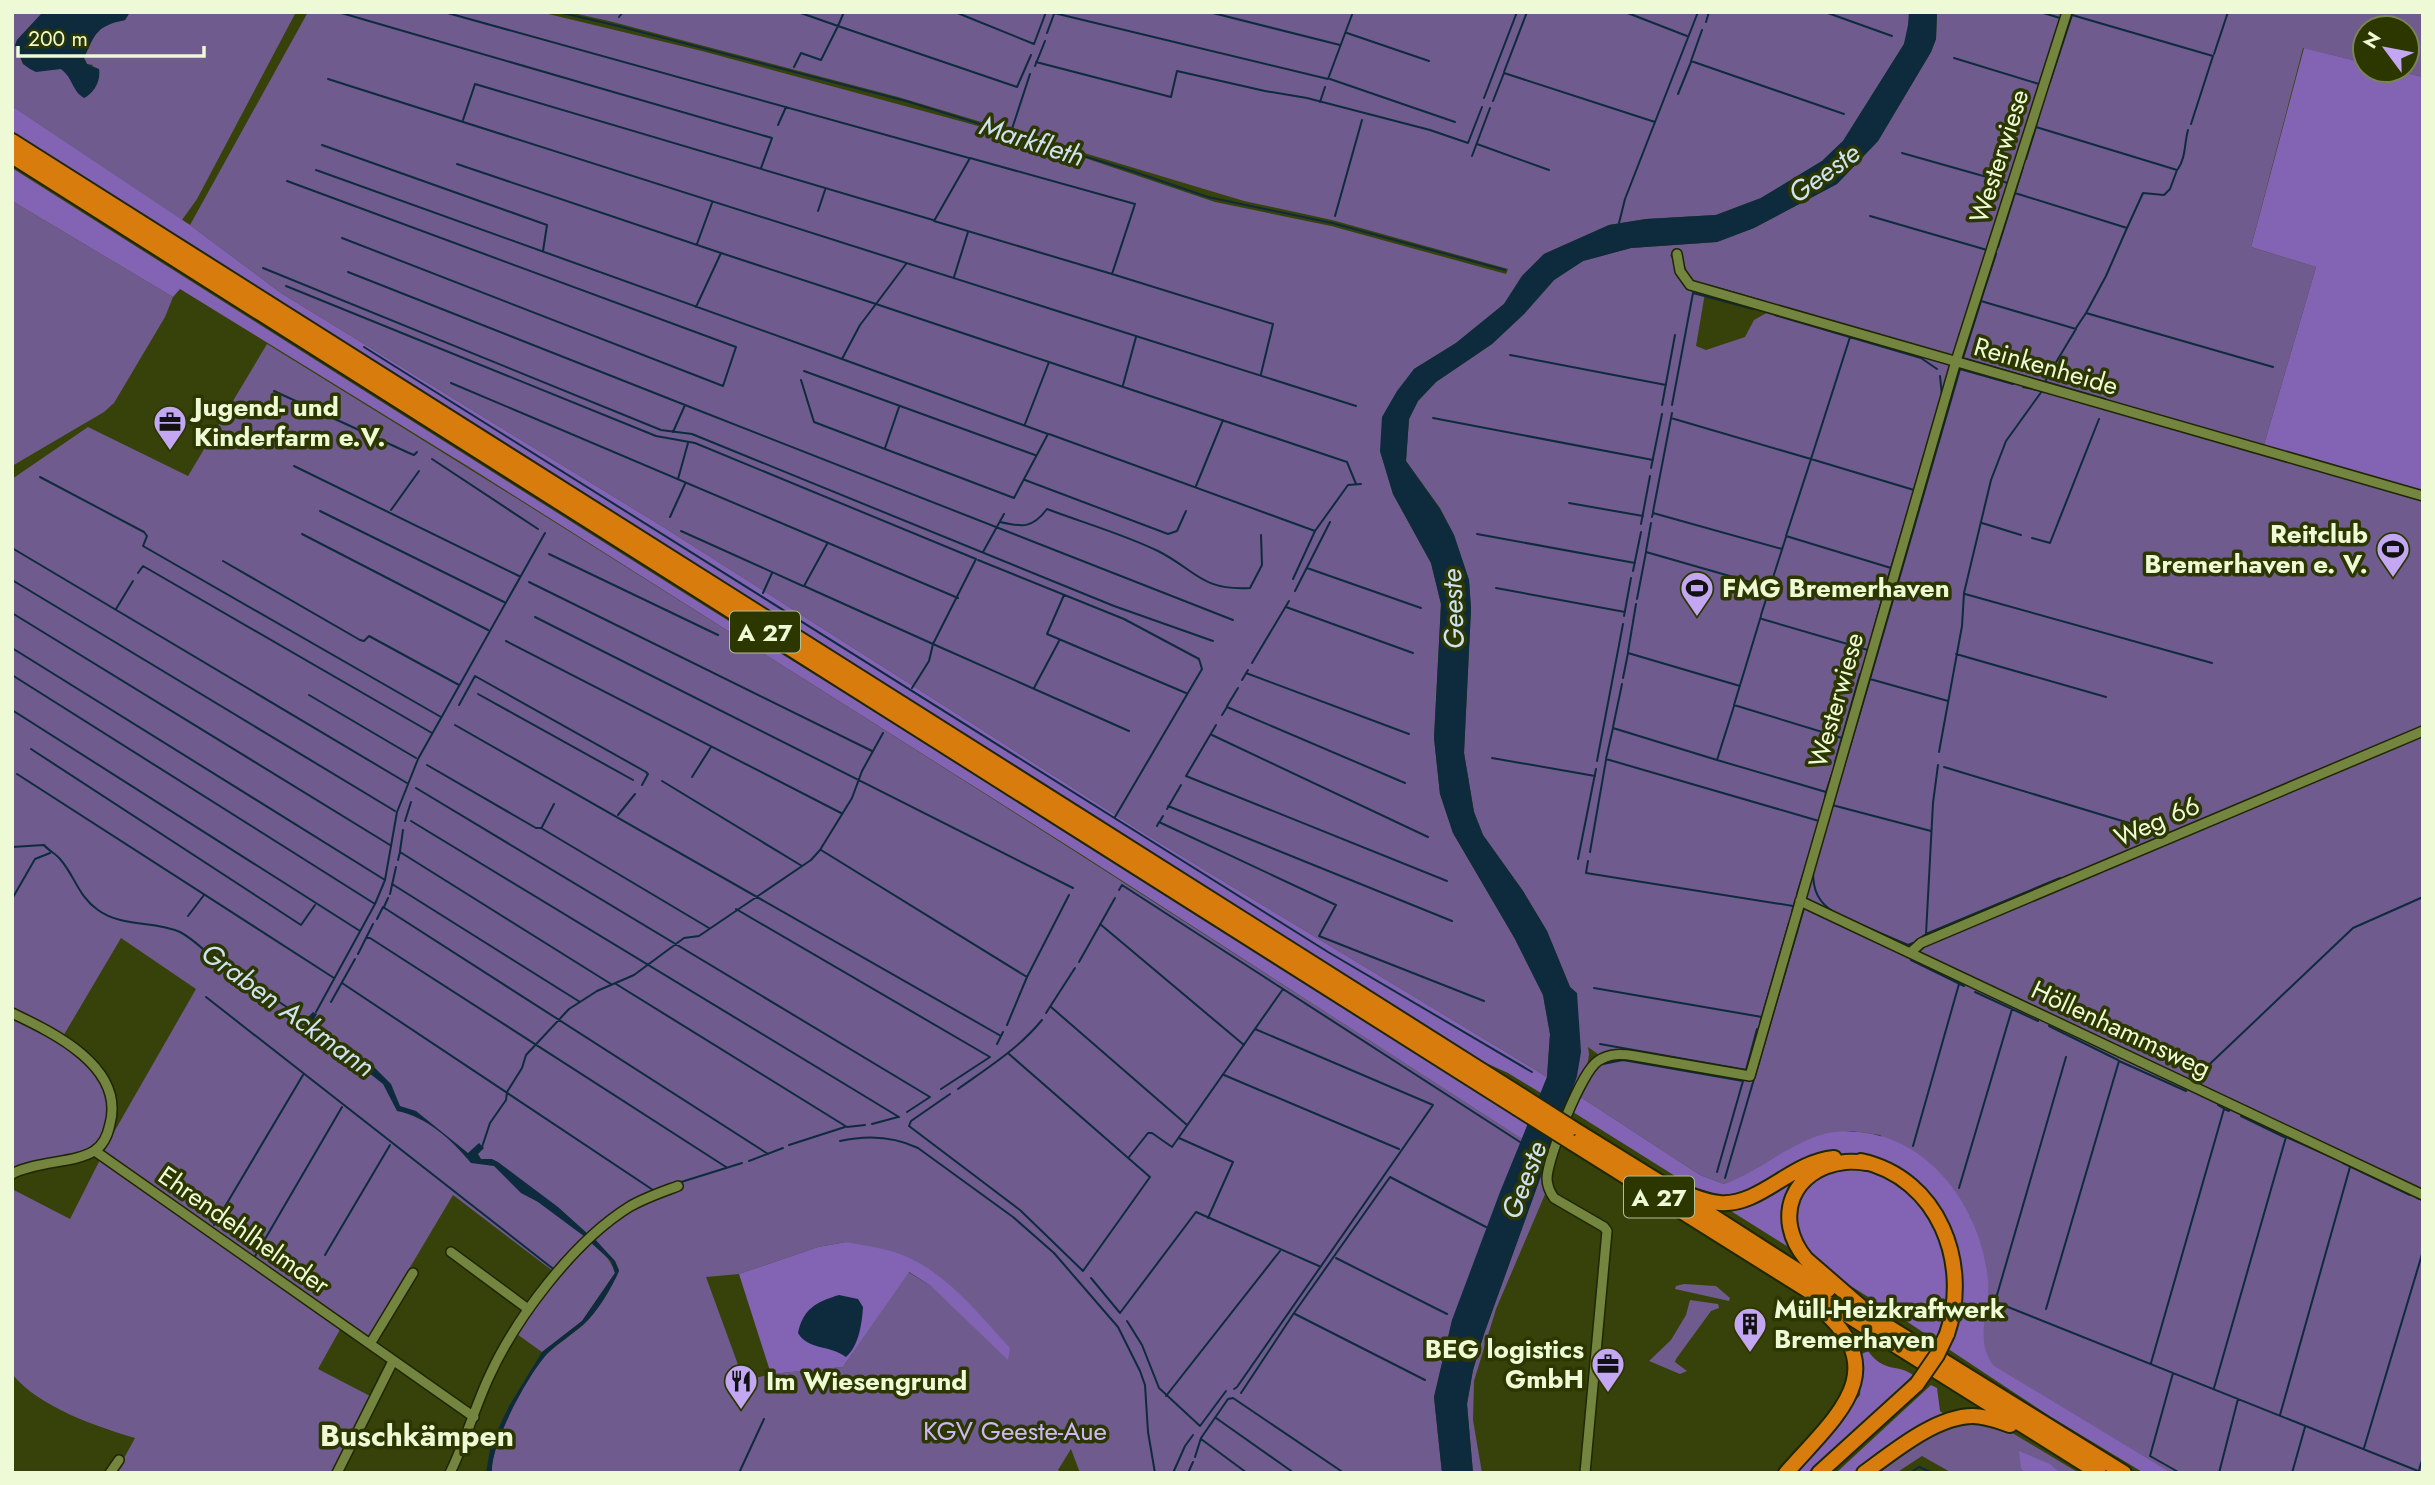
<svg xmlns="http://www.w3.org/2000/svg" width="2435" height="1485" font-family="Jost,sans-serif">
<style>
.green{fill:#6f5b8e;fill-rule:evenodd}
.forest{fill:#8363b3}
.water{fill:#0e2b3e}
.lines{fill:none;stroke-linecap:round;stroke-linejoin:round}
.stream{stroke:#0e2b3e;stroke-width:2}
.minor-casing{stroke:#1f2702;stroke-width:12}
.highway-casing{stroke:#1f2702;stroke-width:18}
.minor{stroke:#748540;stroke-width:9}
.highway{stroke:#d87c0e;stroke-width:14}
.highway-bridge-casing{stroke:#1f2702;stroke-width:18;stroke-linecap:butt}
.highway-bridge{stroke:#d87c0e;stroke-width:14}
.labels{text-anchor:middle;dominant-baseline:central;stroke-width:7;stroke-linejoin:round;paint-order:stroke}
.shield{fill:#2c3700;stroke:#b4bf95;stroke-width:2}
.shield-label{font-size:24px;font-weight:bold;fill:#eef9d5}
.street-label{font-size:26px;fill:#eef9d5;stroke:#2c3700}
.poi-label{font-size:26px;font-weight:bold;fill:#eef9d5;stroke:#2c3700;text-anchor:start}
.park-label{font-size:26px;fill:#ceb7f7;stroke:#2c3700}
.water-label{font-size:28px;font-style:italic;fill:#cee2f2;stroke:#2c3700}
.quarter-label{font-size:30px;font-weight:bold;fill:#eef9d5;stroke:#2c3700}
</style>
<rect width="100%" height="100%" fill="#36420a"/>
<!-- green -->
<path class="green" d="M12 12H43L17 40C15 47 19 49 21 56 28 77 44 68 61 69L72 79 74 87 93 65 87 64 84 58C96 33 96 25 125 20L130 12H296L197 199 182 220 12 106Z
M308 12H540L702 51 971 124 1088 159 1215 202 1331 226 1506 274 1508 269 1332 220 1244 201 898 97 609 21 569 12H1909V25L1904 44 1843 141 1822 161 1761 198 1716 215 1646 219 1609 225 1544 254 1522 276 1504 304 1456 343 1414 369 1380 451 1393 494 1431 563 1441 604 1434 738 1440 794 1453 833 1515 939 1543 995 1550 1034 1547 1077 1147 835 665 528 281 293 190 225Z
M1937 12H2423V77L2394 70H2407V28H2365V63L2303 48 2251 247 2316 267 2263 448 1692 283 1687 274 1682 253 1670 255C1683 279 1675 283 1705 293L1696 346 1706 350 1745 337 1754 320 1770 311 2423 498V1473H2172L1994 1367 1987 1357 1982 1341 1988 1280 1983 1256 1970 1217 1880 1135 1852 1131 1825 1134 1800 1144 1745 1177 1724 1184 1700 1175 1579 1096 1584 1083 1606 1054 1599 1055 1588 1047 1589 1054 1587 1068 1544 1175 1546 1192 1496 1309 1474 1381 1473 1420 1482 1473H1473L1467 1404 1473 1370 1484 1334 1577 1076V994L1570 987 1547 931 1523 891 1483 835 1474 812 1464 753 1471 609 1469 580 1454 535 1440 508 1406 461 1409 419 1418 401 1436 382 1492 344 1524 314 1554 280 1583 261 1631 248 1717 242 1754 228 1837 184 1878 141 1931 52 1936 39Z
M12 201 173 297 165 317 114 403 104 412 12 466Z
M267 344C689 603 1106 870 1522 1139L1452 1321 1434 1397 1442 1473H1080L1071 1449 1058 1470 1062 1473H492C489 1446 530 1370 549 1352 560 1342 573 1334 583 1325 598 1311 611 1289 619 1270L615 1261 593 1238C599 1251 611 1258 615 1273L582 1321 542 1352 514 1332 558 1275 453 1195 365 1343 342 1326 318 1369 370 1396 332 1473H116L135 1438C95 1426 39 1407 12 1374V1189L70 1219 114 1132 196 989 121 938 62 1038 12 1011V479L88 427 188 476ZM846 1242 955 1290 931 1286 908 1272 843 1367 771 1374 744 1381 706 1277 739 1274 818 1247Z
M12 1016C27 1022 40 1030 54 1039 83 1058 107 1075 107 1113 107 1128 103 1141 89 1149 76 1157 57 1157 43 1160 32 1162 22 1167 12 1170Z
M1684 1284 1716 1286 1730 1298 1729 1301 1675 1289 1676 1286Z
M1690 1300 1718 1304 1719 1308 1711 1311 1676 1359 1675 1362 1687 1371 1680 1374 1649 1361 1671 1340 1686 1315Z
M1981 1423 2009 1431 2079 1473H1952L1922 1456 1896 1473H1879C1902 1457 1932 1431 1959 1425 1966 1423 1974 1423 1981 1423Z"/>
<!-- forest -->
<path class="forest" d="M2304 48 2365 63V70H2394L2423 77V494L2263 448 2316 267 2251 247Z
M12 106 190 225 281 293 665 528 1147 835 1547 1077 1541 1093 1508 1073 1477 1059 12 132Z
M12 168 673 586 1529 1121 1522 1139 1087 858 469 467 180 289 173 297 12 201Z
M1579 1096 1700 1175 1724 1184C1759 1172 1788 1144 1824 1134 1837 1130 1853 1131 1866 1133 1935 1143 1981 1212 1988 1279 1991 1309 1973 1340 1994 1366L2172 1473H2144L2051 1417 1897 1315 1573 1112Z
M846 1242C861 1245 878 1247 894 1252 942 1267 977 1312 1010 1348L1008 1360 931 1286 909 1272 843 1367 771 1374 739 1274 818 1247Z
M1868 1351C1885 1374 1897 1363 1913 1375L1881 1408 1807 1473H1798L1860 1395 1862 1354Z
M1931 1385 1937 1388 1940 1411 1944 1414 1855 1473H1836Z
M2019 1451 2050 1464 2060 1473H2025L2021 1468Z"/>
<!-- water -->
<path class="water" d="M43 12H130L125 20C97 26 95 33 84 58L87 64 99 69C101 81 94 93 84 98 72 91 73 78 61 69L36 72 30 69 23 64 15 45 17 40Z
M1909 12H1937L1936 39 1931 52 1878 141 1837 184 1754 228 1717 242 1631 248 1583 261 1554 280 1524 314 1492 344 1436 382 1418 401 1409 419 1406 461 1440 509 1454 535 1469 580 1471 609 1464 753 1474 812 1483 835 1523 891 1547 931 1570 987 1577 993 1581 1052 1577 1076 1484 1334 1473 1370 1467 1404 1473 1473H1442L1434 1397 1452 1320 1500 1192 1547 1077 1550 1034 1543 995 1515 939 1453 833 1440 794 1434 738 1441 604 1431 563 1393 494 1380 451 1382 417 1397 391 1414 369 1456 343 1504 304 1522 276 1544 254 1609 225 1646 219 1716 215 1761 198 1822 161 1843 141 1904 44 1908 25Z
M313 1012 317 1014 313 1021 317 1026 371 1064 391 1084 400 1106 416 1111 468 1153 479 1143 484 1148 478 1154 481 1159H492L498 1162 558 1207 588 1234 585 1237 538 1202 521 1193 494 1166 471 1163C452 1140 427 1117 397 1111L383 1084 309 1026 308 1017Z
M593 1237 615 1261 619 1271C611 1289 598 1311 583 1325 572 1334 560 1342 549 1352 530 1370 489 1446 492 1473H486L491 1444 509 1406 542 1352 582 1321 615 1273 611 1261 589 1241Z
M839 1295 858 1299 863 1307C862 1323 859 1346 846 1357 830 1345 808 1350 798 1333 803 1309 816 1302 839 1295Z"/>
<g class="lines">
<!-- stream -->
<path class="stream" d="M338 12 772 138 761 168
M444 12 969 158
M558 12 614 25 906 101 1132 171 1208 197 1332 223 1505 270
M844 12 838 26 1017 87 1031 55
M955 12 1034 44 1046 12
M1209 12 1340 45
M1625 12 1687 36
M1825 12 1892 36
M2040 12 2060 18
M1054 13 1328 79 1353 12
M619 17 623 12
M1706 22 1709 12
M1702 30 1691 61 1844 114
M1047 33 1054 14
M1347 33 1429 61
M2214 54 2228 12
M1954 58 2039 84
M1036 62 1171 97 1177 71 1265 91 1307 98 1430 130 1468 143 1482 107
M1035 66 1045 41
M794 67 801 53 821 60 838 26 798 12
M1504 72 1527 12
M328 79 1356 406
M1330 79 1455 122
M2050 82 2072 15 2213 56 2191 124
M1678 94 1691 62
M1484 98 1517 12
M1493 101 1504 73 1655 122 1625 199 1619 223
M1320 102 1325 87
M463 120 475 84 933 220
M1655 122 1698 12
M778 125 786 107
M2036 126 2046 91
M1011 132 1030 74
M1477 144 1549 170
M322 145 547 225 543 251
M1902 153 2008 183
M1472 156 1490 108
M2026 159 2036 127 2177 170 2170 189 2164 195 2143 193 2127 228
M457 164 721 253 696 307
M2178 169C2186 157 2184 145 2188 130
M316 170 842 359
M287 181 736 347 723 386 342 238
M2015 193 2023 167
M818 211 825 190
M1335 216 1362 120
M1870 216 1987 250
M697 244 712 203
M1998 247 2015 193 2127 228 2106 276 2086 313
M721 253 876 304 860 325 842 359 1048 434 1014 498 814 422 801 380
M906 264 876 304 1049 362
M263 268 661 430 692 434 1114 606 1213 641
M348 272 685 405 673 432
M1112 274 934 221 970 158 1135 204 1112 274 1273 324 1261 374
M954 277 968 232
M1707 285 1766 302
M286 286 656 436 695 443 976 559 933 644 1129 731
M1981 300 1996 254
M1775 315 1921 358 1937 369
M2076 328 2086 313 2273 367
M1850 337 1811 459 1914 490 1924 455
M364 347 1328 952 1532 1072
M1510 355 1666 385
M804 371 1035 455
M1940 376 1942 396
M2048 376 2045 382 1963 358 1981 301 2076 329 2052 369
M2046 382 2105 399
M451 383 958 598
M1123 385 1136 337
M274 391 409 453 414 455 417 452
M2043 391 2068 398
M685 405 1233 620
M1662 405 1675 335
M1672 405 1693 293 1753 309
M1433 418 1653 460
M1671 418 1811 459 1786 536 1891 568
M1025 424 1049 362 1347 462 1356 484
M1049 434 1315 531
M885 448 899 407
M432 459 538 529
M294 466 519 576
M1651 468 1662 414
M40 477 144 532 147 536 143 546 441 717
M678 479 688 443
M1025 480 1168 534 1177 531 1186 511
M1196 486 1223 420
M1569 503 1643 516
M391 510 419 471
M320 511 504 602
M1653 512 1672 413
M670 517 685 484
M1652 517 1653 513 1782 549
M1000 522C1022 527 1032 529 1047 509 1084 523 1123 534 1158 551 1196 570 1201 591 1250 588L1262 565 1261 535
M1982 523 2021 535
M1641 524 1650 476
M681 531 803 586
M302 534 488 630
M1477 534 1635 563
M2032 538 2050 543 2099 419
M827 544 804 586 933 644 929 661 912 688
M12 548 407 783
M1646 551 1651 523
M983 552 1004 514
M549 554 718 635
M978 560 1124 619 1199 659 1202 669 1115 817
M223 561 360 640 364 641 369 636 459 685
M1307 568 1421 608
M1633 571 1641 532
M138 573 143 566 432 733
M1888 578 1909 508
M1293 579 1315 531 1348 485 1361 484
M12 580 395 811
M529 582 872 751
M1496 588 1625 612
M1295 591 1330 522
M763 593 772 573
M1965 594 2212 663
M1064 595 1047 634 1186 693
M1637 599 1646 552 1768 587
M1286 607 1413 653
M116 609 133 581
M12 613 390 845
M1761 615 1786 537
M1624 616 1631 578
M1761 616 1734 705 1842 738
M535 617 1073 888
M1762 619 1868 650
M506 641 841 813
M12 648 385 880
M1628 652 1636 604
M1956 654 2106 697
M1252 663 1289 601
M1864 665 1886 585
M1246 673 1409 734
M12 675 375 904
M1623 678 1628 653 1740 686
M1870 679 1960 369 2013 384
M1242 680 1248 670
M1034 688 1059 641
M478 694 633 780
M309 695 416 758
M459 705 475 676 646 772 648 774 642 785
M1227 706 1238 688
M1734 706 1717 760 1826 792 1833 771
M12 710 360 931
M1222 715 1227 707 1405 783
M455 725 1001 1036
M1216 725 1186 776 1447 881
M1613 727 1622 684
M1212 735 1428 837
M31 749 301 925 315 905
M1939 752 1962 626 1964 593 1991 480 2006 441 2042 391 2023 387
M1492 758 1595 776
M1717 760 1613 728 1606 759 1819 821
M1597 761 1623 624
M1835 762 1860 674
M427 765 536 828H541L709 928
M1944 767 2152 830
M17 774 334 978
M692 777 711 747
M1840 780 1870 679 1948 701
M662 781 802 866
M416 788 930 1097 907 1112
M1824 804 1826 792
M1832 805 1931 831
M1168 806 1452 921
M1167 809 1181 785
M618 815 635 794
M405 821 411 802
M411 821 899 1117
M1160 821 1163 816
M1157 826 1159 822 1336 905 1319 936 1484 1001
M542 827 554 804
M12 847 44 845C49 851 56 854 60 859 75 876 78 896 98 910 123 928 154 920 180 932 195 940 205 952 218 961 248 982 278 1001 308 1021
M821 850 1027 977
M400 851 403 830
M1590 852 1606 760
M1578 859 1596 769
M398 860 400 852 611 984
M1588 861 1586 873 1793 906
M1813 871C1813 891 1818 902 1835 913
M392 884 580 1002
M1119 890 1122 885 1520 1142
M390 894 396 867
M1797 894 1815 836
M12 899 35 859 50 853
M384 907 388 898
M736 909 990 1057 941 1089
M1792 912 1795 901
M188 916 204 895
M377 919 383 907 768 1154
M1100 924 1244 1045
M1859 924 1908 945 1913 943
M1926 934 1933 803 1938 765
M367 938H370L726 1167
M1919 939 1926 934 2060 878
M358 954 373 924
M1911 960 1964 986
M1079 962 1115 898
M342 983 653 1190
M616 984 847 1127 865 1125
M1594 988 1762 1017
M1975 992 2038 1021
M206 997 552 1268
M331 1002 355 959
M1051 1007 1187 1125
M316 1012 375 904 385 880 397 812 418 759 545 533
M1046 1013 1075 968
M1760 1023 1789 923
M1007 1025 1027 977 1069 895
M2049 1026 2118 1060
M997 1044 1003 1032
M1600 1044 1746 1070 1757 1029
M1603 1064 1623 1060 1743 1081 1717 1172
M1224 1075 1399 1149
M2194 1079 2353 928 2423 897
M958 1089C989 1067 1018 1049 1042 1020
M950 1094 911 1121 909 1126 1020 1210 1083 1271 1150 1177 1009 1054
M2218 1105 2223 1108
M2241 1116 2284 1137
M872 1124 898 1117
M1179 1138 1233 1162 1208 1218
M840 1141C867 1135 893 1136 918 1148L1013 1217 1054 1253 1118 1327 1140 1371 1145 1385 1148 1432 1155 1473
M789 1145 845 1127
M1913 1146 1959 984
M482 1147 490 1123 506 1100 507 1092 522 1068 526 1055 569 1009 597 991 634 975 684 938 699 936 811 860 820 850 852 798 862 771 883 733
M1129 1157 1148 1133H1152L1172 1147 1283 989
M749 1161 783 1148
M2343 1163 2410 1195
M1725 1178 1804 908 1868 938
M678 1183 742 1163
M1959 1188 2012 1009
M2417 1198 2423 1200
M630 1202 640 1196
M214 1225 303 1075
M325 1255 390 1145
M254 1258 342 1107
M1336 1258 1447 1314
M1091 1278 1120 1313 1196 1212 1319 1266
M1997 1295 2066 1057
M1993 1301 2423 1473
M2046 1309 2119 1061 2186 1091
M1295 1314 1425 1380
M1127 1321 1142 1345 1159 1388 1200 1426 1226 1391
M2151 1363 2224 1109 2229 1111
M2173 1373 2150 1456 2180 1473
M2214 1388 2286 1137 2336 1159
M1234 1389 1237 1387 1433 1105 1255 1029
M1241 1393 1294 1313 1390 1177 1486 1227
M1166 1396 1280 1251
M2280 1415 2350 1167
M1216 1418 1294 1473
M1201 1439 1247 1473
M2364 1448 2423 1251
M1195 1457 1201 1438 1228 1399 1233 1398 1344 1473
M2419 1470 2423 1457
M739 1473 764 1419
M1173 1473 1185 1446 1193 1435
M1188 1473 1193 1462
M1910 1473 1919 1467 1933 1473
M2219 1473 2238 1399
M2292 1473 2305 1427"/>
<defs>
<path id="minor" d="M1677 254 1680 271 1690 285 2423 496
M1800 901 2423 1195
M1911 952 1921 943 2423 731
M12 1013C54 1033 125 1067 110 1124 108 1134 104 1145 94 1151 76 1163 36 1161 12 1174
M95 1151 474 1417
M451 1252 528 1309
M370 1344 413 1273
M110 1473 119 1460
M337 1473 393 1361
M450 1473C465 1442 474 1410 488 1379 515 1319 573 1242 629 1207 644 1198 662 1192 678 1186
M1585 1473 1607 1231 1604 1227 1554 1198C1549 1191 1547 1186 1547 1178 1548 1157 1581 1072 1598 1061 1610 1053 1622 1054 1635 1056L1750 1076 1956 361 2067 12"/>
<path id="highway" d="M12 141 1522 1096
M12 156 1517 1108
M1572 1128 1669 1188
M1571 1142 2099 1473
M1861 1161C1939 1178 1971 1264 1947 1334
M1867 1163C1860 1162 1852 1161 1845 1162 1792 1168 1772 1218 1806 1259L1874 1318 2124 1473
M1663 1184C1681 1191 1700 1201 1720 1203 1760 1206 1791 1162 1834 1158
M1686 1199 1828 1290
M1786 1473C1836 1416 1897 1370 1816 1305
M1819 1473 1917 1384
M1864 1473C1893 1452 1936 1416 1973 1416 1986 1416 1998 1421 2010 1425"/>
</defs>
<!-- minor casing -->
<use href="#minor" class="minor-casing"/>
<!-- highway casing -->
<use href="#highway" class="highway-casing"/>
<!-- minor -->
<use href="#minor" class="minor"/>
<!-- highway -->
<use href="#highway" class="highway"/>
<defs>
<path id="highway-bridge" d="M1522 1096 1572 1128
M1517 1108 1571 1142
M1917 1384 1937 1355 1947 1334"/>
</defs>
<!-- highway-bridge casing -->
<use href="#highway-bridge" class="highway-bridge-casing"/>
<!-- highway-bridge -->
<use href="#highway-bridge" class="highway-bridge"/>
</g>
<!-- icons -->
<defs>
<symbol id="office-pin" viewBox="-11 -11 22 30"><path d="M0 17L-7.5 6A9.5 9.5 0 1 1 7.5 6Z" fill="#c3a7f2" stroke="#2c3700"/><path d="M-6-3h4V-5.5h4V-3h4V5H-6ZM-1-4.5V-3h2v-1.5ZM-6 0V1H6V0Z" fill="#111"/></symbol>
<symbol id="stadium-pin" viewBox="-11 -11 22 30"><path d="M0 17L-7.5 6A9.5 9.5 0 1 1 7.5 6Z" fill="#c3a7f2" stroke="#2c3700"/><path d="M0-5a6.5 5 0 1 0 0 10a6.5 5 0 1 0 0-10ZM-3.5-1.8h7v3.6h-7Z" fill="#111"/></symbol>
<symbol id="building-pin" viewBox="-11 -11 22 30"><path d="M0 17L-7.5 6A9.5 9.5 0 1 1 7.5 6Z" fill="#c3a7f2" stroke="#2c3700"/><path d="M-4-6H4V6H1V3H-1V6H-4ZM-2.5-4.3h1.7v1.8h-1.7ZM.8-4.3h1.7v1.8H.8ZM-2.5-1h1.7V.8h-1.7ZM.8-1h1.7V.8H.8Z" fill="#111"/></symbol>
<symbol id="restaurant-pin" viewBox="-11 -11 22 30"><path d="M0 17L-7.5 6A9.5 9.5 0 1 1 7.5 6Z" fill="#c3a7f2" stroke="#2c3700"/><path d="M-5-6h1v4h1v-4h1v4h1v-4h1v5L-1.5 .5V6h-2V.5L-5-1ZM5-6V6H3V1.5H1.5Q1.5-4 5-6Z" fill="#111"/></symbol>
</defs>
<g fill-rule="evenodd">
<use href="#office-pin" x="151" y="403" width="38" height="52"/>
<use href="#stadium-pin" x="2374" y="530" width="38" height="52"/>
<use href="#stadium-pin" x="1678" y="569" width="38" height="52"/>
<use href="#building-pin" x="1731" y="1305" width="38" height="52"/>
<use href="#office-pin" x="1589" y="1345" width="38" height="52"/>
<use href="#restaurant-pin" x="722" y="1362" width="38" height="52"/>
</g>
<g class="labels">
<!-- shield labels -->
<g class="shield">
<rect x="730" y="611.5" width="70" height="41" rx="5"/>
<rect x="1624" y="1176.5" width="70" height="41" rx="5"/>
</g>
<g class="shield-label">
<text x="765" y="632">A 27</text>
<text x="1659" y="1197">A 27</text>
</g>
<!-- street labels -->
<g class="street-label">
<text transform="translate(1999 156) rotate(-72)">Westerwiese</text>
<text transform="translate(2046 366) rotate(16)">Reinkenheide</text>
<text transform="translate(1836 700) rotate(-74)">Westerwiese</text>
<text transform="translate(2157 821) rotate(-23)">Weg 66</text>
<text transform="translate(2121 1029) rotate(25)">Höllenhammsweg</text>
<text transform="translate(244 1230) rotate(35)">Ehrendehlhelmder</text>
</g>
<!-- poi labels -->
<g class="poi-label">
<text x="194" y="407">Jugend- und<tspan x="194" dy="30">Kinderfarm e.V.</tspan></text>
<text x="2368" y="534" text-anchor="end">Reitclub<tspan x="2368" dy="30">Bremerhaven e. V.</tspan></text>
<text x="1722" y="588">FMG Bremerhaven</text>
<text x="1774" y="1309">Müll-Heizkraftwerk<tspan x="1774" dy="30">Bremerhaven</tspan></text>
<text x="1584" y="1349" text-anchor="end">BEG logistics<tspan x="1584" dy="30">GmbH</tspan></text>
<text x="766" y="1381">Im Wiesengrund</text>
</g>
<!-- park labels -->
<g class="park-label">
<text x="1015" y="1431">KGV Geeste-Aue</text>
</g>
<!-- water labels -->
<g class="water-label">
<text transform="translate(1032 141) rotate(18)">Markfleth</text>
<text transform="translate(1824 173) rotate(-36)">Geeste</text>
<text transform="translate(1453 609) rotate(-92)">Geeste</text>
<text transform="translate(288 1010) rotate(36)">Graben Ackmann</text>
<text transform="translate(1524 1180) rotate(-69)">Geeste</text>
</g>
<!-- quarter labels -->
<g class="quarter-label">
<text x="417" y="1435">Buschkämpen</text>
</g>
</g>
<!-- border -->
<rect width="2435" height="1485" fill="none" stroke="#eef9d5" stroke-width="28"/>
<!-- north arrow -->
<g transform="translate(2386 49) rotate(302)"><circle r="33" fill="#2c3700" stroke="#7a8555" stroke-width="2"/>
<path d="M0-5L12 26L0 18L-12 26Z" fill="#c3a7f2"/>
<text y="-10" font-size="19" font-weight="bold" text-anchor="middle" fill="#eef9d5">N</text>
</g>
<!-- scale -->
<path d="M18 46v10h186v-10" fill="none" stroke="#eef9d5" stroke-width="3.5"/>
<text x="28" y="46" font-size="21" fill="#eef9d5" stroke="#2c3700" stroke-width="5" paint-order="stroke">200 m</text>
</svg>
